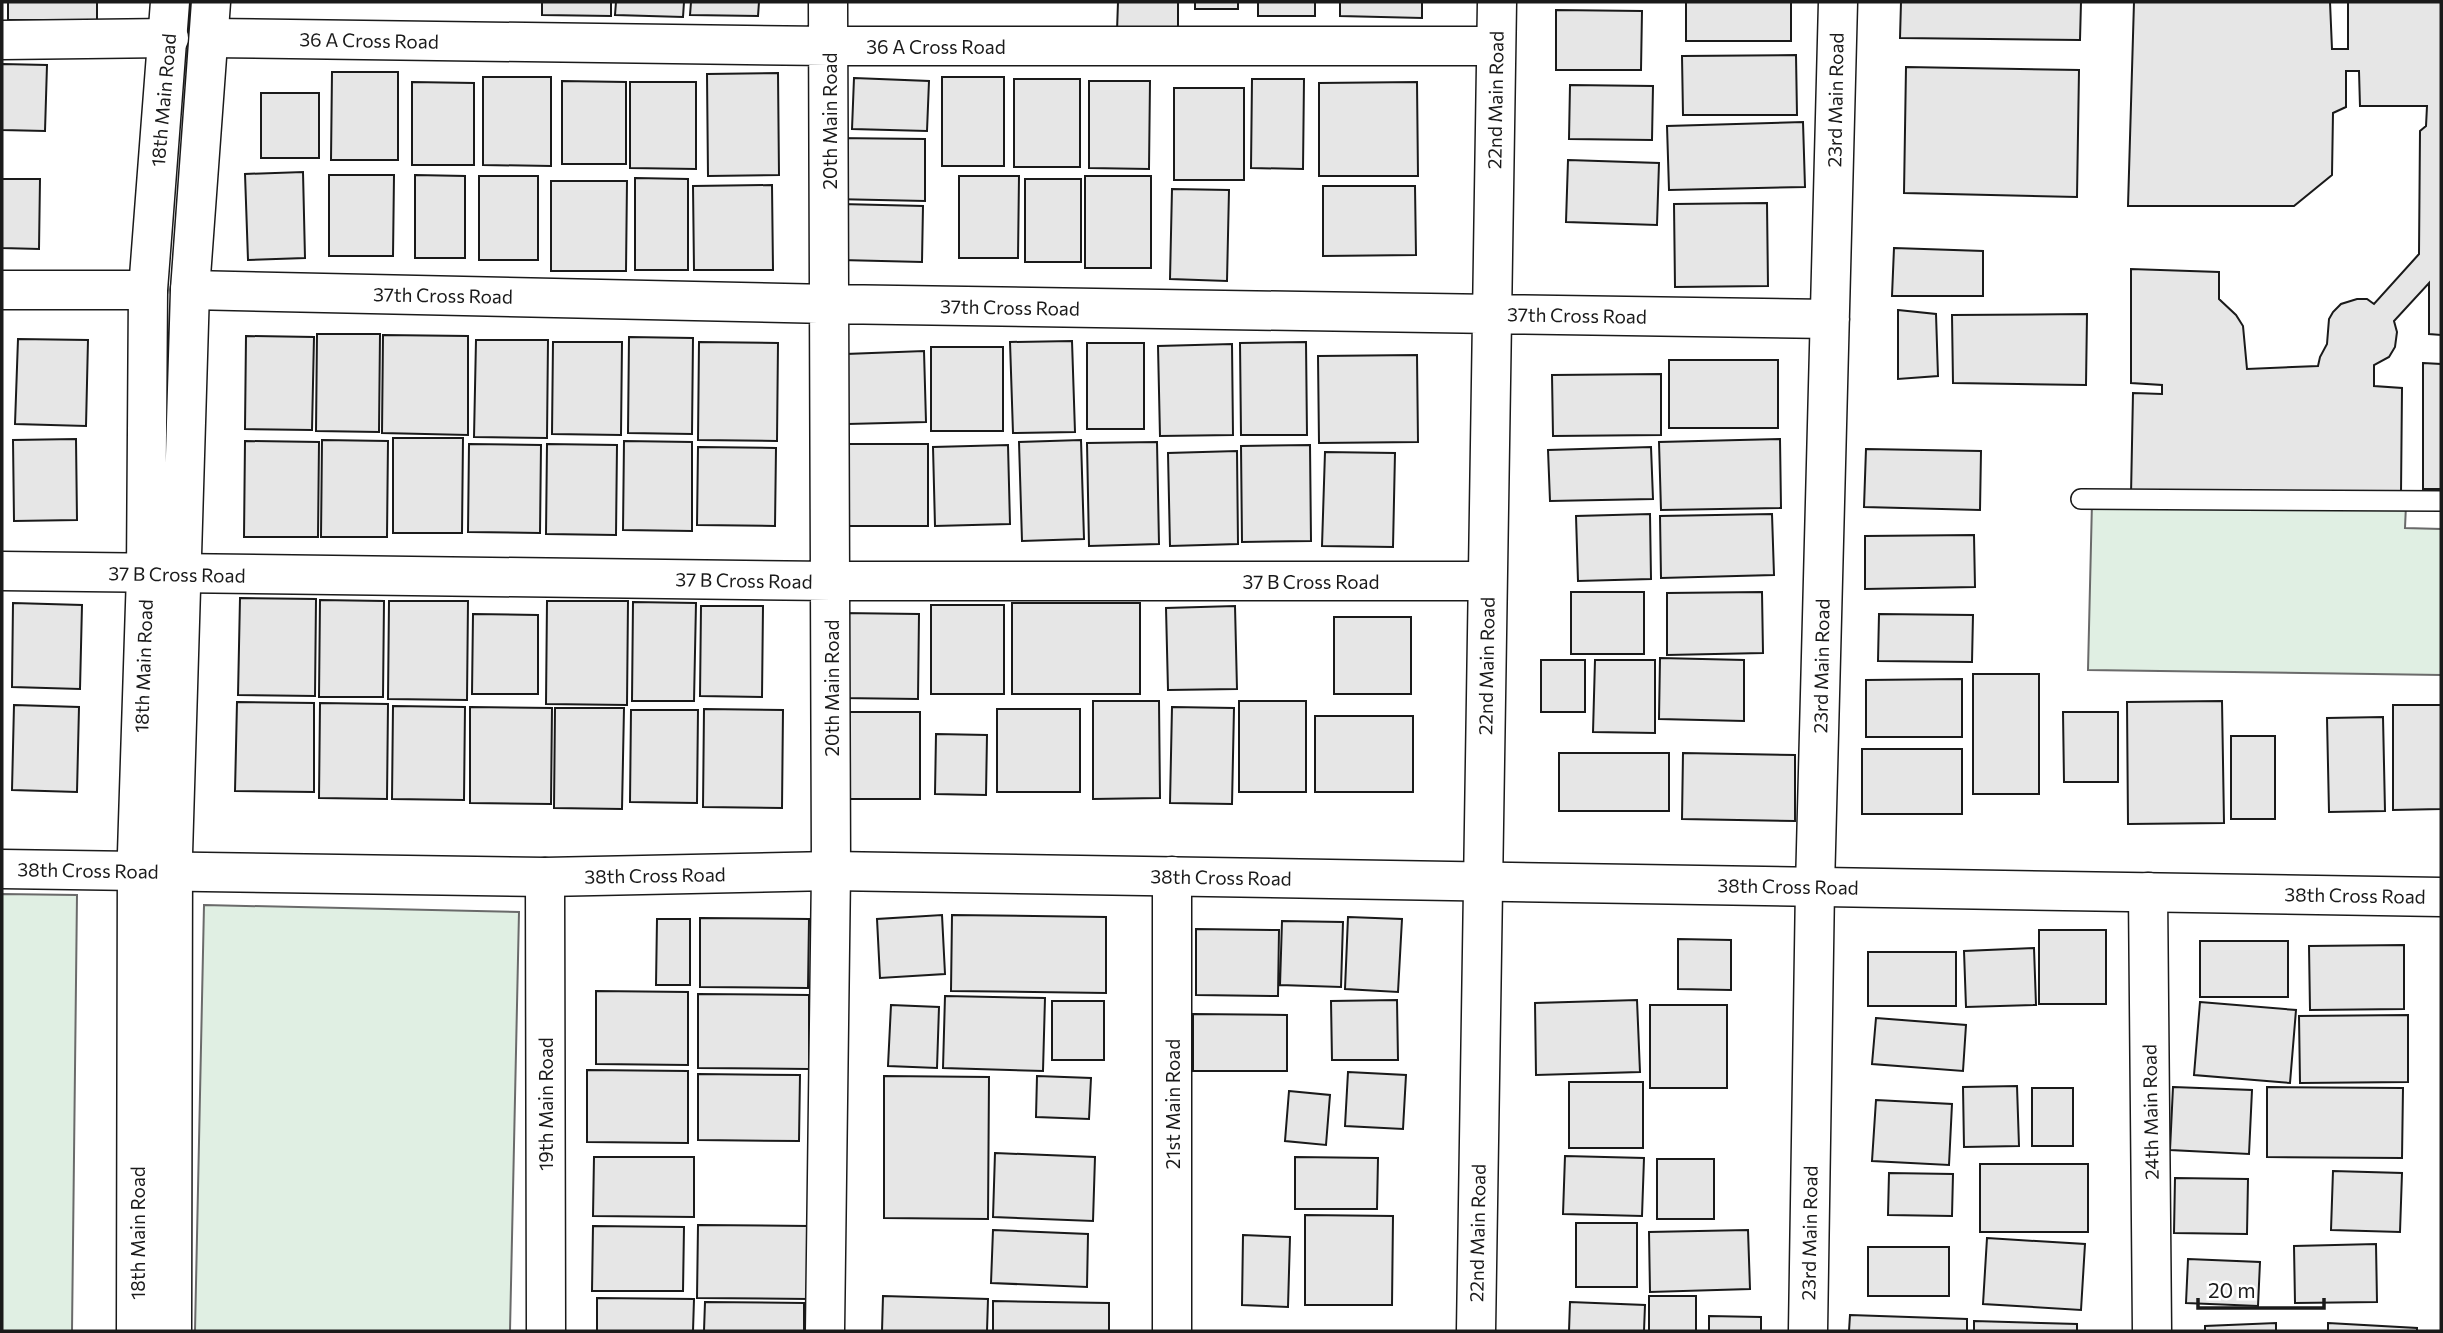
<svg xmlns="http://www.w3.org/2000/svg" width="2443" height="1333" font-family="Commissioner,sans-serif">
<style>
.green{fill:#e0efe3;stroke:#6a6a6a;stroke-width:2}
.building{fill:#e6e6e6;stroke:#1a1a1a;stroke-width:2}
.lines{fill:none;stroke-linecap:round;stroke-linejoin:round}
.service-casing{stroke:#1a1a1a;stroke-width:22}
.minor-casing{stroke:#1a1a1a;stroke-width:41}
.tertiary-casing{stroke:#1a1a1a;stroke-width:41}
.secondary-casing{stroke:#1a1a1a;stroke-width:41}
.service{stroke:#fff;stroke-width:19}
.minor{stroke:#fff;stroke-width:38}
.tertiary{stroke:#fff;stroke-width:38}
.secondary{stroke:#fff;stroke-width:38}
.labels{text-anchor:middle;dominant-baseline:central;stroke-width:5;stroke-linejoin:round;paint-order:stroke}
.street-label{font-size:19px;fill:#1a1a1a;stroke:#fff}
</style>
<rect width="100%" height="100%" fill="#fff"/>
<!-- green -->
<path class="green" d="M2092 502 2406 505 2405 528 2441 529V675L2088 670Z
M2 894 77 895 72 1331H2Z
M204 905 519 912 510 1331H195Z"/>
<!-- building -->
<path class="building" d="M8 2H97V20H8Z
M542 2H611V16L542 15Z
M616 2H684L683 17 615 15Z
M691 2H759L758 16 690 15Z
M1118 2H1178V32L1117 31Z
M1195 2H1238V9H1195Z
M1258 2H1315V16H1258Z
M1340 2H1422V18L1340 16Z
M1686 2H1791V41H1686Z
M1901 2H2081L2080 40 1900 38Z
M2134 2H2330L2332 49H2348V2H2441V335L2429 334V283L2394 321 2397 332 2395 347 2389 357 2374 365V386L2402 388 2401 494 2131 495 2133 393 2162 394V385L2131 383V269L2219 272V299L2236 315 2243 326 2247 369 2318 366 2320 357 2327 344 2329 319 2333 312 2341 304 2357 299H2367L2374 304 2419 254 2420 131 2426 126 2427 106H2360L2359 71H2346V107L2333 113 2332 175 2294 206H2128Z
M1556 10 1642 11 1641 70H1556Z
M1796 55 1797 115H1683L1682 56Z
M2 64 47 65 45 131 2 130Z
M1906 67 2079 70 2077 197 1904 193Z
M332 72H398V160H331Z
M778 73 779 175 708 176 707 74Z
M483 77H551V166L483 165Z
M942 77H1004V166H942Z
M854 78 929 81 927 131 852 129Z
M1014 79H1080V167H1014Z
M1252 79H1304L1303 169 1251 168Z
M562 81 626 82V164H562Z
M1089 81H1150L1149 169 1089 168Z
M412 82 474 83V165H412Z
M630 82H696V169L630 168Z
M1417 82 1418 176H1319V83Z
M1570 85 1653 86 1652 140 1569 139Z
M1174 88H1244V180H1174Z
M261 93H319V158H261Z
M1803 122 1805 187 1669 190 1667 126Z
M835 138 925 139V201L833 199Z
M1568 160 1659 163 1657 225 1566 222Z
M303 172 305 258 248 260 245 174Z
M329 175H394L393 256H329Z
M415 175 465 176V258H415Z
M479 176H538V260H479Z
M959 176H1019L1018 258H959Z
M1085 176H1151V268H1085Z
M635 178 688 179V270H635Z
M2 179H40L39 249 2 248Z
M1025 179H1081V262H1025Z
M551 181H627L626 271H551Z
M772 185 773 270H694L693 186Z
M1323 186H1415L1416 255 1323 256Z
M1172 189 1229 190 1227 281 1170 279Z
M1767 203 1768 286 1675 287 1674 204Z
M841 204 923 206 922 262 841 260Z
M1894 248 1983 251V296H1892Z
M1898 310 1936 314 1938 376 1898 379Z
M2087 314 2086 385 1953 383 1952 315Z
M317 334H380L379 432 316 431Z
M383 335 468 336V435L382 433Z
M246 336 314 337 312 430 245 429Z
M629 337 693 338 692 434 628 433Z
M18 339 88 340 86 426 15 424Z
M476 340H548L547 438 474 437Z
M1072 341 1075 432 1013 433 1010 342Z
M553 342H622L621 435 552 434Z
M699 342 778 343 777 441 698 440Z
M1306 342 1307 435H1241L1240 343Z
M1087 343H1144V429H1087Z
M1232 344 1233 435 1160 436 1158 346Z
M931 347H1003V431H931Z
M924 351 926 422 848 424 846 354Z
M1417 355 1418 442 1319 443 1318 356Z
M1669 360H1778V428H1669Z
M2423 363 2441 364V489H2423Z
M1661 374V435L1553 436 1552 375Z
M393 438H463L462 533H393Z
M76 439 77 520 14 521 13 440Z
M1780 439 1781 508 1661 510 1659 442Z
M322 440 388 441 387 537H321Z
M1081 440 1084 539 1022 541 1019 442Z
M245 441 319 442 318 537H244Z
M624 441 692 442V531L623 530Z
M1157 442 1159 544 1089 546 1087 443Z
M469 444 541 445 540 533 468 532Z
M547 444 617 445 616 535 546 534Z
M842 444H928V526H842Z
M1008 445 1010 524 935 526 933 447Z
M1310 445 1311 541 1242 542 1241 446Z
M698 447 776 448 775 526 697 525Z
M1651 447 1653 499 1550 501 1548 450Z
M1866 449 1981 451 1980 510 1864 507Z
M1237 451 1238 544 1170 546 1168 453Z
M1325 452 1395 453 1393 547 1322 546Z
M1650 514 1651 579 1578 581 1576 516Z
M1772 514 1774 575 1661 578 1660 516Z
M1974 535 1975 587 1865 589V536Z
M1571 592H1644V654H1571Z
M1762 592 1763 653 1667 655V593Z
M240 598 316 599 315 696 238 695Z
M320 600 384 601 383 697H319Z
M389 601H468L467 700 388 699Z
M547 601H628L627 705 546 704Z
M633 602 696 603 694 701H632Z
M13 603 82 605 80 689 12 687Z
M1012 603H1140V694H1012Z
M931 605H1004V694H931Z
M701 606H763L762 697 700 696Z
M1235 606 1237 689 1168 690 1166 608Z
M842 613 919 614 918 699 841 698Z
M473 614 538 615V694H472Z
M1879 614 1973 615 1972 662 1878 661Z
M1334 617H1411V694H1334Z
M1660 658 1744 660V721L1659 719Z
M1541 660H1585V712H1541Z
M1595 660H1655V733L1593 732Z
M1973 674H2039V794H1973Z
M1962 679V737H1866V680Z
M1093 701H1159L1160 798 1093 799Z
M1239 701H1306V792H1239Z
M2222 701 2224 823 2128 824 2127 702Z
M237 702 314 703V792L235 791Z
M320 703 388 704 387 799 319 798Z
M14 705 79 707 77 792 12 790Z
M2393 705H2441V809L2393 810Z
M393 706 465 707 464 800 392 799Z
M470 707 552 708 551 804 470 803Z
M1172 707 1234 708 1232 804 1170 803Z
M555 708H624L622 809 554 808Z
M704 709 783 710 782 808 703 807Z
M997 709H1080V792H997Z
M631 710H698L697 803 630 802Z
M848 712H920V799H848Z
M2063 712H2118V782H2064Z
M1315 716H1413V792H1315Z
M2383 717 2385 811 2329 812 2327 718Z
M936 734 987 735 986 795 935 794Z
M2231 736H2275V819H2231Z
M1862 749H1962V814H1862Z
M1559 753H1669V811H1559Z
M1683 753 1795 755V821L1682 819Z
M942 915 945 974 880 978 877 919Z
M952 915 1106 917V993L951 991Z
M1348 917 1402 919 1398 992 1345 989Z
M700 918 809 919 808 988 700 987Z
M657 919H690V985H656Z
M1282 921 1343 922 1341 987 1280 985Z
M1196 929 1279 930 1278 996 1196 995Z
M2039 930H2106V1004H2039Z
M1678 939 1731 940V990L1678 989Z
M2200 941H2288V997H2200Z
M2404 945V1009L2310 1010 2309 946Z
M2034 948 2036 1005 1966 1007 1964 951Z
M1868 952H1956V1006H1868Z
M596 991 688 992V1065L596 1064Z
M698 994 809 995V1069L698 1068Z
M945 996 1045 998 1043 1071 943 1068Z
M1397 1000 1398 1060H1332L1331 1001Z
M1637 1000 1640 1072 1536 1075 1535 1003Z
M1052 1001H1104V1060H1052Z
M2200 1002 2296 1010 2290 1083 2194 1075Z
M891 1005 939 1007 937 1068 888 1066Z
M1650 1005H1727V1088H1650Z
M1193 1014 1287 1015V1071H1193Z
M2408 1015V1082L2300 1083 2299 1016Z
M1876 1018 1966 1025 1963 1071 1872 1064Z
M587 1070 688 1071V1143L587 1142Z
M1348 1072 1406 1075 1403 1129 1345 1126Z
M698 1074 800 1075 799 1141 698 1140Z
M884 1076 989 1077 988 1219 884 1218Z
M1037 1076 1091 1078 1089 1119 1036 1117Z
M1569 1082H1643V1148H1569Z
M2017 1086 2019 1146 1964 1147 1963 1087Z
M2173 1087 2252 1090 2249 1154 2170 1150Z
M2267 1087 2403 1088 2402 1158 2267 1157Z
M2032 1088H2073V1146H2032Z
M1289 1091 1330 1095 1326 1145 1285 1141Z
M1876 1100 1952 1104 1949 1165 1872 1161Z
M995 1153 1095 1157 1093 1221 993 1217Z
M1565 1156 1644 1158 1642 1216 1563 1214Z
M594 1157H694V1217L593 1216Z
M1295 1157 1378 1158 1377 1209H1295Z
M1657 1159H1714V1219H1657Z
M1980 1164H2088V1232H1980Z
M2333 1171 2402 1173 2400 1232 2331 1230Z
M1889 1173 1953 1174 1952 1216 1888 1215Z
M2175 1178 2248 1179 2247 1234 2174 1233Z
M1305 1215 1393 1216 1392 1305H1305Z
M1576 1223H1637V1287H1576Z
M698 1225 809 1226V1299L697 1298Z
M593 1226 684 1227 683 1291H592Z
M993 1230 1088 1234 1087 1287 991 1283Z
M1748 1230 1750 1289 1650 1292 1649 1232Z
M1243 1235 1290 1237 1288 1307 1242 1305Z
M1987 1238 2085 1244 2081 1310 1983 1304Z
M2376 1244 2377 1302 2295 1303 2294 1246Z
M1868 1247H1949V1296H1868Z
M2188 1259 2260 1262 2258 1306 2186 1303Z
M883 1296 988 1299 987 1331H882Z
M1649 1296H1696V1331H1649Z
M597 1298 694 1299 693 1331H597Z
M993 1301 1109 1303V1331H993Z
M705 1302 804 1303V1331H704Z
M1570 1302 1645 1305 1644 1331H1569Z
M1850 1315 1967 1319V1331H1849Z
M1709 1316 1761 1317V1331H1709Z
M1974 1321 2077 1324V1331H1974Z
M2276 1323V1331H2205V1326Z
M2328 1323 2417 1328V1331H2328Z"/>
<g class="lines">
<defs>
<path id="service" d="M2081 499 2441 501"/>
<path id="minor" d="M210 38 829 46H1495
M2 40 169 38
M2 290H148
M190 290 829 304 1830 319
M2 571 831 581H1487
M1172 876V1331
M545 877 546 1331
M2148 892 2152 1331
M825 1331 831 871 828 2
M1476 1331 1497 2
M1808 1331 1815 887 1838 2"/>
<path id="tertiary" d="M2 869 545 877 831 871 2441 897"/>
<path id="secondary" d="M136 1331 137 853 146 574 148 290 170 2
M172 1331 173 854 190 290 211 2"/>
</defs>
<!-- service casing -->
<use href="#service" class="service-casing"/>
<!-- minor casing -->
<use href="#minor" class="minor-casing"/>
<!-- tertiary casing -->
<use href="#tertiary" class="tertiary-casing"/>
<!-- secondary casing -->
<use href="#secondary" class="secondary-casing"/>
<!-- service -->
<use href="#service" class="service"/>
<!-- minor -->
<use href="#minor" class="minor"/>
<!-- tertiary -->
<use href="#tertiary" class="tertiary"/>
<!-- secondary -->
<use href="#secondary" class="secondary"/>
</g>
<g class="labels">
<!-- street labels -->
<g class="street-label">
<text transform="translate(369 40) rotate(1)">36 A Cross Road</text>
<text x="936" y="46">36 A Cross Road</text>
<text transform="translate(163 100) rotate(-85)">18th Main Road</text>
<text transform="translate(1495 100) rotate(-89)">22nd Main Road</text>
<text transform="translate(1835 100) rotate(-89)">23rd Main Road</text>
<text transform="translate(829 121) rotate(-90)">20th Main Road</text>
<text transform="translate(443 295) rotate(1)">37th Cross Road</text>
<text transform="translate(1010 307) rotate(1)">37th Cross Road</text>
<text transform="translate(1577 315) rotate(1)">37th Cross Road</text>
<text transform="translate(177 574) rotate(1)">37 B Cross Road</text>
<text transform="translate(744 580) rotate(1)">37 B Cross Road</text>
<text x="1311" y="581">37 B Cross Road</text>
<text transform="translate(143 666) rotate(-88)">18th Main Road</text>
<text transform="translate(1486 666) rotate(-89)">22nd Main Road</text>
<text transform="translate(1821 666) rotate(-89)">23rd Main Road</text>
<text transform="translate(831 688) rotate(-90)">20th Main Road</text>
<text transform="translate(88 870) rotate(1)">38th Cross Road</text>
<text transform="translate(655 875) rotate(-1)">38th Cross Road</text>
<text transform="translate(1221 877) rotate(1)">38th Cross Road</text>
<text transform="translate(1788 886) rotate(1)">38th Cross Road</text>
<text transform="translate(2355 895) rotate(1)">38th Cross Road</text>
<text transform="translate(545 1104) rotate(-90)">19th Main Road</text>
<text transform="translate(1172 1104) rotate(-90)">21st Main Road</text>
<text transform="translate(2150 1112) rotate(-91)">24th Main Road</text>
<text transform="translate(137 1233) rotate(-90)">18th Main Road</text>
<text transform="translate(1477 1233) rotate(-89)">22nd Main Road</text>
<text transform="translate(1809 1233) rotate(-89)">23rd Main Road</text>
</g>
</g>
<!-- border -->
<rect width="2443" height="1333" fill="none" stroke="#1a1a1a" stroke-width="7"/>
<!-- scale -->
<path d="M2198 1298v10h126v-10" fill="none" stroke="#1a1a1a" stroke-width="3.5"/>
<text x="2208" y="1298" font-size="21" fill="#1a1a1a" stroke="#ffffff" stroke-width="5" paint-order="stroke">20 m</text>
</svg>
